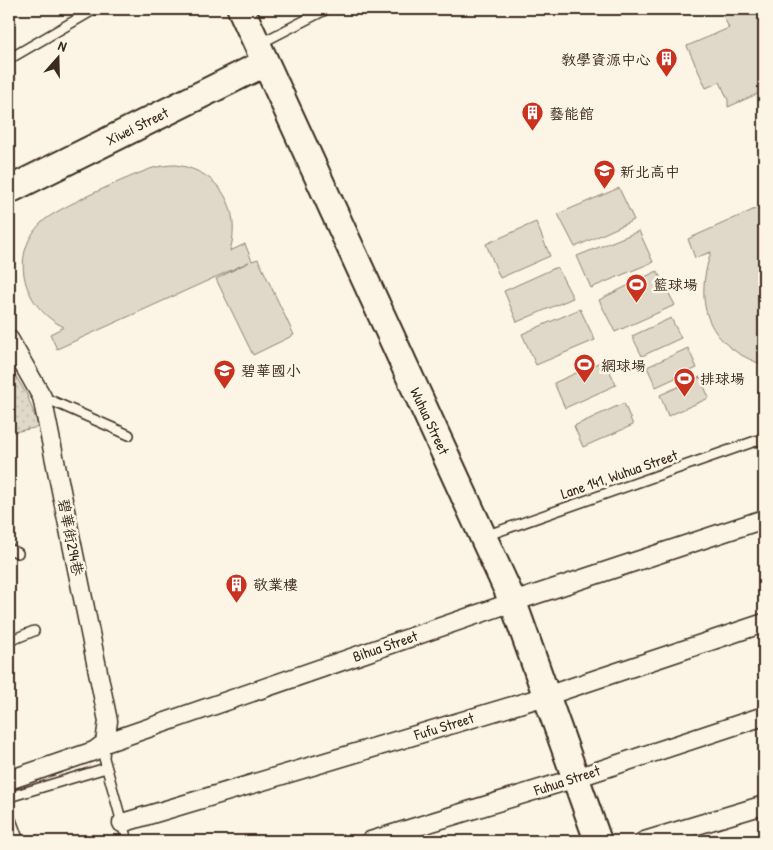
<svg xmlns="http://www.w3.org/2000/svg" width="773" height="850" font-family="'Patrick Hand','LXGW WenKai TC',sans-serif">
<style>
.green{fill:#e0d8c8;stroke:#8e8173}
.park{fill:url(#park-dots);stroke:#8e8173}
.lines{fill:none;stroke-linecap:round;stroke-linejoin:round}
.lane-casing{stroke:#3b2a1e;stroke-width:12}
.street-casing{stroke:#3b2a1e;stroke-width:21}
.secondary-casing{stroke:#3b2a1e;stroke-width:30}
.lane{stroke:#fcf5e5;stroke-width:9}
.street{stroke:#fcf5e5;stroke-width:18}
.secondary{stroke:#fcf5e5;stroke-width:26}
.labels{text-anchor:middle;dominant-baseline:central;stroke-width:5;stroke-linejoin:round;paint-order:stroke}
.poi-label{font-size:15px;fill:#3b2a1e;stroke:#fcf5e5;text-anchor:start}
.street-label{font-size:15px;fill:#3b2a1e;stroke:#fcf5e5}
</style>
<defs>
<pattern id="park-dots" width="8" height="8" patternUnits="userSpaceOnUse" patternTransform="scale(1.25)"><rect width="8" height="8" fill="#e0d8c8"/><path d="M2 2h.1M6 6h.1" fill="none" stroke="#c1baab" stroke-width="1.8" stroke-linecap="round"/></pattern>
</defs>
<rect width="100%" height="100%" fill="#fcf5e5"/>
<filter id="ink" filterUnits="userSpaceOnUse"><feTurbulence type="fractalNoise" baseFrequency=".02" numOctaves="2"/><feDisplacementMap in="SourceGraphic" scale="10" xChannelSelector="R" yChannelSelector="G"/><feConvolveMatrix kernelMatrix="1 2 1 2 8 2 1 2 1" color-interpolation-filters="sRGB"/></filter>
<g filter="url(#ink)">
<!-- green -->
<path class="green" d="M720 9H764V91L728 107V100L720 82 706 88 687 46 729 28Z
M176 165C220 171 242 209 230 251L245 244 252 261 258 259 294 335 253 355 216 279 249 262 57 349 50 334 64 327C24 308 8 257 41 223 54 209 132 175 153 168 161 166 168 165 176 165Z
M619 188 634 220 575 247 558 214Z
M764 205V365C708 346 693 306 711 252L695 258 688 239Z
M536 222 550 256 500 278 486 244Z
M639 231 653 262 591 288 577 256Z
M557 267 573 298 517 322 504 291Z
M657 271 675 305 615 332 599 300Z
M580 309 595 340 536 365 522 334Z
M671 318 681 338 642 356 632 336Z
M688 348 697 368 656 387 647 367Z
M605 360 616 385 565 408 554 383Z
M700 377 709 398 668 416 660 395Z
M624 403 633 425 583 447 574 426Z"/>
<!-- park -->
<path class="park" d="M9 365 27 395 39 427 9 433Z"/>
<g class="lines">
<defs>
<path id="lane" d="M259 44 327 9
M9 59 95 9
M43 397 129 435
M485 536 764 438
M9 549 18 553
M9 641 34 631
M105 744 104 758 127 841
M9 797 106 768
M9 814 19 841"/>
<path id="street" d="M9 339 42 397 108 721 105 743
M9 780 94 751 105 743 513 602 764 519
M122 823 546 696 764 623
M370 841 576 778 764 716
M644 841 764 805"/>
<path id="secondary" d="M241 9 513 602 598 841
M9 190 265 63"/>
</defs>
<!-- lane casing -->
<use href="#lane" class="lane-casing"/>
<!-- street casing -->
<use href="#street" class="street-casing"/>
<!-- secondary casing -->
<use href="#secondary" class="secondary-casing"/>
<!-- lane -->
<use href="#lane" class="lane"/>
<!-- street -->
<use href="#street" class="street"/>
<!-- secondary -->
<use href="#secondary" class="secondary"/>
</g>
</g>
<!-- icons -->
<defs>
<symbol id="building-pin" viewBox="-11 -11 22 30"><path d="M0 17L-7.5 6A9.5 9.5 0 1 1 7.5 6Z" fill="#c8321e" stroke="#fcf5e5"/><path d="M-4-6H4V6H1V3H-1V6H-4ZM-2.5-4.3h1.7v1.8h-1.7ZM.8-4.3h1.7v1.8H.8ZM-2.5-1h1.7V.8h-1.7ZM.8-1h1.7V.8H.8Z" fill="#fff"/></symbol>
<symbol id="school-pin" viewBox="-11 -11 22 30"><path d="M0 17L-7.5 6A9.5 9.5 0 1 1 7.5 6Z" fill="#c8321e" stroke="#fcf5e5"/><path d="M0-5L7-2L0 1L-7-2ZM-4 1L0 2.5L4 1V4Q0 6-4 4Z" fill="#fff"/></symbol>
<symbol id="stadium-pin" viewBox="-11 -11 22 30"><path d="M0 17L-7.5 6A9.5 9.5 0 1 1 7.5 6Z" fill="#c8321e" stroke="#fcf5e5"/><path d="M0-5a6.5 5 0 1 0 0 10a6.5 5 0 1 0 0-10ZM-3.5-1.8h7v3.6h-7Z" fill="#fff"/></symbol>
</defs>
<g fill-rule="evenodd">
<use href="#building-pin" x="654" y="46" width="25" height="34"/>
<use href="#building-pin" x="520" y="100" width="25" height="34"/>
<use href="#school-pin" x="592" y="158" width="25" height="34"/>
<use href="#stadium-pin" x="624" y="272" width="25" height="34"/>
<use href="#stadium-pin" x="572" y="352" width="25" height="34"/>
<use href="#school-pin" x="212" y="358" width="25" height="34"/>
<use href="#stadium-pin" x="672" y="366" width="25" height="34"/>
<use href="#building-pin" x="224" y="572" width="25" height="34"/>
</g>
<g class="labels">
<!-- poi labels -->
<g class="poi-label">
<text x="651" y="59" text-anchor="end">教學資源中心</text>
<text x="549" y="113">藝能館</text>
<text x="620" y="171">新北高中</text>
<text x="653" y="284">籃球場</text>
<text x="601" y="365">網球場</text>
<text x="241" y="370">碧華國小</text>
<text x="700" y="378">排球場</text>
<text x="253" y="584">敬業樓</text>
</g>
<!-- street labels -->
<g class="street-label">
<text transform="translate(137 126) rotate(-26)">Xiwei Street</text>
<text transform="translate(430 421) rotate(65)">Wuhua Street</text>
<text transform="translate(619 474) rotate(-19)">Lane 141, Wuhua Street</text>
<text transform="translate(71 537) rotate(79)">碧華街294巷</text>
<text transform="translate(385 646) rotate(-19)">Bihua Street</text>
<text transform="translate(444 726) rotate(-17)">Fufu Street</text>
<text transform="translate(567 780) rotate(-18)">Fuhua Street</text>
</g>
</g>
<!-- margin -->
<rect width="773" height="850" fill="none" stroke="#fcf5e5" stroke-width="30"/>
<rect x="15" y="15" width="743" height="820" fill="none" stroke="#3b2a1e" stroke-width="2" filter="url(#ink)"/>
<!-- north arrow -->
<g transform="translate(58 58) rotate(20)" stroke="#fcf5e5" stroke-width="4" paint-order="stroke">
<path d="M0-4L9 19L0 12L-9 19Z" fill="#3b2a1e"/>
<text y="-8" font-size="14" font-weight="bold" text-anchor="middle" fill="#3b2a1e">N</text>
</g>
</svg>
